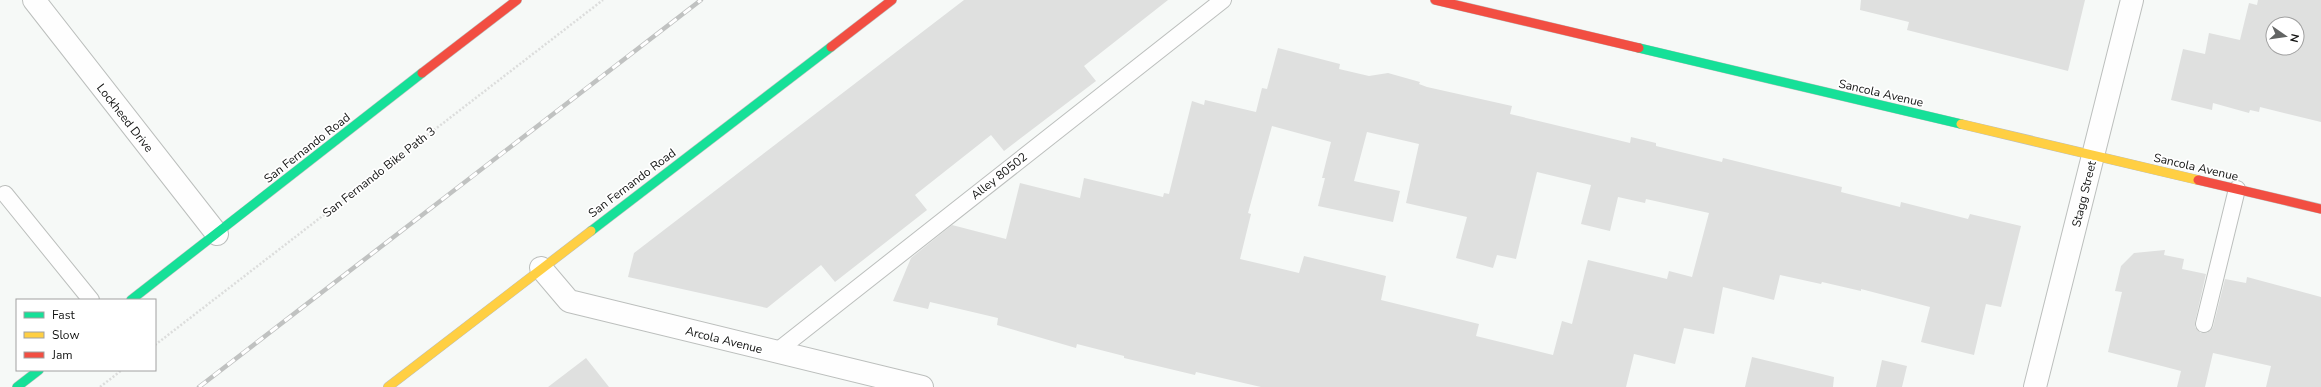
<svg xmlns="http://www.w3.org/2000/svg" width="2321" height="387" font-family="'Nunito Sans',sans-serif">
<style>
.building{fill:#dfe0df;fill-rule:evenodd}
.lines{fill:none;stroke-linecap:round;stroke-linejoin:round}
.lane-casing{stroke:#bcbfbd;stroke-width:18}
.street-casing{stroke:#bcbfbd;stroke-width:24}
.fast-casing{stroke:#bcbfbd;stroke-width:10}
.slow-casing{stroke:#bcbfbd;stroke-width:10}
.jam-casing{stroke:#bcbfbd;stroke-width:10}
.path{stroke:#dcdddc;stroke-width:2.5;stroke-dasharray:2 2;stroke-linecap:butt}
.lane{stroke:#fefefe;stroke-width:16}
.street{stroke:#fefefe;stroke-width:22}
.fast{stroke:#16e098;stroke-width:9}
.slow{stroke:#ffcf43;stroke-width:9}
.jam{stroke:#f24e42;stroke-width:9}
.rail-casing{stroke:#c0c2c1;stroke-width:4.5}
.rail{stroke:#fff;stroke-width:3;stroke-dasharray:9;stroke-linecap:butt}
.labels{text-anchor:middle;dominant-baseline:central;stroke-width:3.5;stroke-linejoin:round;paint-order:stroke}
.street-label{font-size:12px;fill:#131413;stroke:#fff}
</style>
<rect width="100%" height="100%" fill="#f6f9f7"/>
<!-- building -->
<path class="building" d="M964 0H1168L1084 66 1096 81 1004 151 991 135 915 195 927 210 835 282 821 265 767 308 628 277 634 253Z
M1861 0H2085L2068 71 1907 30 1909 22 1860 10Z
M2258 0H2321V122L2260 107 2259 112 2250 110 2249 113 2213 103 2212 110 2171 100 2183 49 2205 54 2209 33 2240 40 2249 3 2257 5ZM2273 24H2297V48H2273Z
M1278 48 1340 64 1339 69 1369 76 1388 73 1420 82 1419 84 1427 87 1512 106 1510 114 1630 143 1631 137 1656 143V146L1722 162 1723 158 1842 187 1841 192 1900 207 1901 202 1968 219 1970 214 2021 226 2001 307 1986 304 1974 355 1921 342 1930 307 1861 289V291L1822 282 1821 284 1780 275 1774 300 1723 287 1714 334 1684 328 1675 364 1634 354 1626 387H1261L1196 372 1195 375 1124 358V356L1077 344 1076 348 997 325 998 318 930 302 928 309 893 301 911 258 952 225 1006 239 1020 183 1080 198 1084 178 1163 197 1164 193 1169 194 1192 101 1204 105 1205 100 1256 112 1262 88 1267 89ZM1272 126 1331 142 1322 178H1325L1318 206 1393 222 1400 191 1354 181 1367 132 1419 144 1406 203 1467 217 1456 258 1493 268 1497 255 1516 259 1537 172 1591 185 1581 224 1610 231 1618 197 1645 203 1646 199 1709 213 1692 277 1669 271 1667 279 1588 260 1572 324 1562 321 1553 355 1476 336 1479 324 1381 300 1386 276 1304 256 1299 273 1240 259 1251 214 1248 213Z
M2165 250 2164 255 2184 259 2182 269 2206 274 2195 322V327L2201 333H2207L2213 327 2225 279 2246 283 2247 277 2321 297V387H2266L2271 366 2213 353 2205 387H2177L2181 371 2108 352 2122 292 2115 291 2121 266 2134 253Z
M1752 357 1834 377 1833 387H1745Z
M586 358 609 387H548Z
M1882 360 1907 366 1902 387H1876Z"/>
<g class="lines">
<defs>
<path id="lane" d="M5 194 91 300
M2204 324 2237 189
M776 352 1223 0"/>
<path id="street" d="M34 0 217 234
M541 268 569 301 922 387
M2035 387 2132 0"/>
<path id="fast" d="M1639 48 1961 124
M591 231 831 47
M131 300 422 73
M17 387 39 370"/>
<path id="slow" d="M1961 124 2198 180
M388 387 591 231"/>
<path id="jam" d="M1435 0 1639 48
M831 47 892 0
M422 73 517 0
M2198 180 2321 209"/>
</defs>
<!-- lane casing -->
<use href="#lane" class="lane-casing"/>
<!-- street casing -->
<use href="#street" class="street-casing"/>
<!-- fast casing -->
<use href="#fast" class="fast-casing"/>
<!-- slow casing -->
<use href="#slow" class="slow-casing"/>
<!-- jam casing -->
<use href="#jam" class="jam-casing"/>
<!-- path -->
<path class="path" d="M155 345 603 0
M100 387 122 370"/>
<!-- lane -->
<use href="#lane" class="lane"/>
<!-- street -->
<use href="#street" class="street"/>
<!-- fast -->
<use href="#fast" class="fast"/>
<!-- slow -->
<use href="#slow" class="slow"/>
<!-- jam -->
<use href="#jam" class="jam"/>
<defs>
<path id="rail" d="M199 387 701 0"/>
</defs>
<!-- rail casing -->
<use href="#rail" class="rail-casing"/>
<!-- rail -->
<use href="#rail" class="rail"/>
</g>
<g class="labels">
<!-- street labels -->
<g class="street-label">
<text transform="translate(1881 93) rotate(13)">Sancola Avenue</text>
<text transform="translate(125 118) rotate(52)">Lockheed Drive</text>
<text transform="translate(307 148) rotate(-38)">San Fernando Road</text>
<text transform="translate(2196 167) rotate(13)">Sancola Avenue</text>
<text transform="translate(379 172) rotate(-38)">San Fernando Bike Path 3</text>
<text transform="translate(999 176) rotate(-38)">Alley 80502</text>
<text transform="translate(632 183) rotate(-37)">San Fernando Road</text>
<text transform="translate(2084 194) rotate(-76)">Stagg Street</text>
<text transform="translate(724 340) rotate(14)">Arcola Avenue</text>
</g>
</g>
<!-- legend -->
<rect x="16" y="299" width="140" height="72" fill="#ffffff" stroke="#a1a1a1"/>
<rect x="24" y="312" width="20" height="6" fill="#16e098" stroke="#a1a1a1"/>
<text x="52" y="319" font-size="12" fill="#131413">Fast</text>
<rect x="24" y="332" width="20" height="6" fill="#ffcf43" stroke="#a1a1a1"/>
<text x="52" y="339" font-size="12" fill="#131413">Slow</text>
<rect x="24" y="352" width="20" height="6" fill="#f24e42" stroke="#a1a1a1"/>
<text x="52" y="359" font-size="12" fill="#131413">Jam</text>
<!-- north arrow -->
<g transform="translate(2285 36) rotate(103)"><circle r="19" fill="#ffffff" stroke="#a1a1a1"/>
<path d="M0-3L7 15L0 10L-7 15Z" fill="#626463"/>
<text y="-6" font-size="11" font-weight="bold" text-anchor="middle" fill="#131413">N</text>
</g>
</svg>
